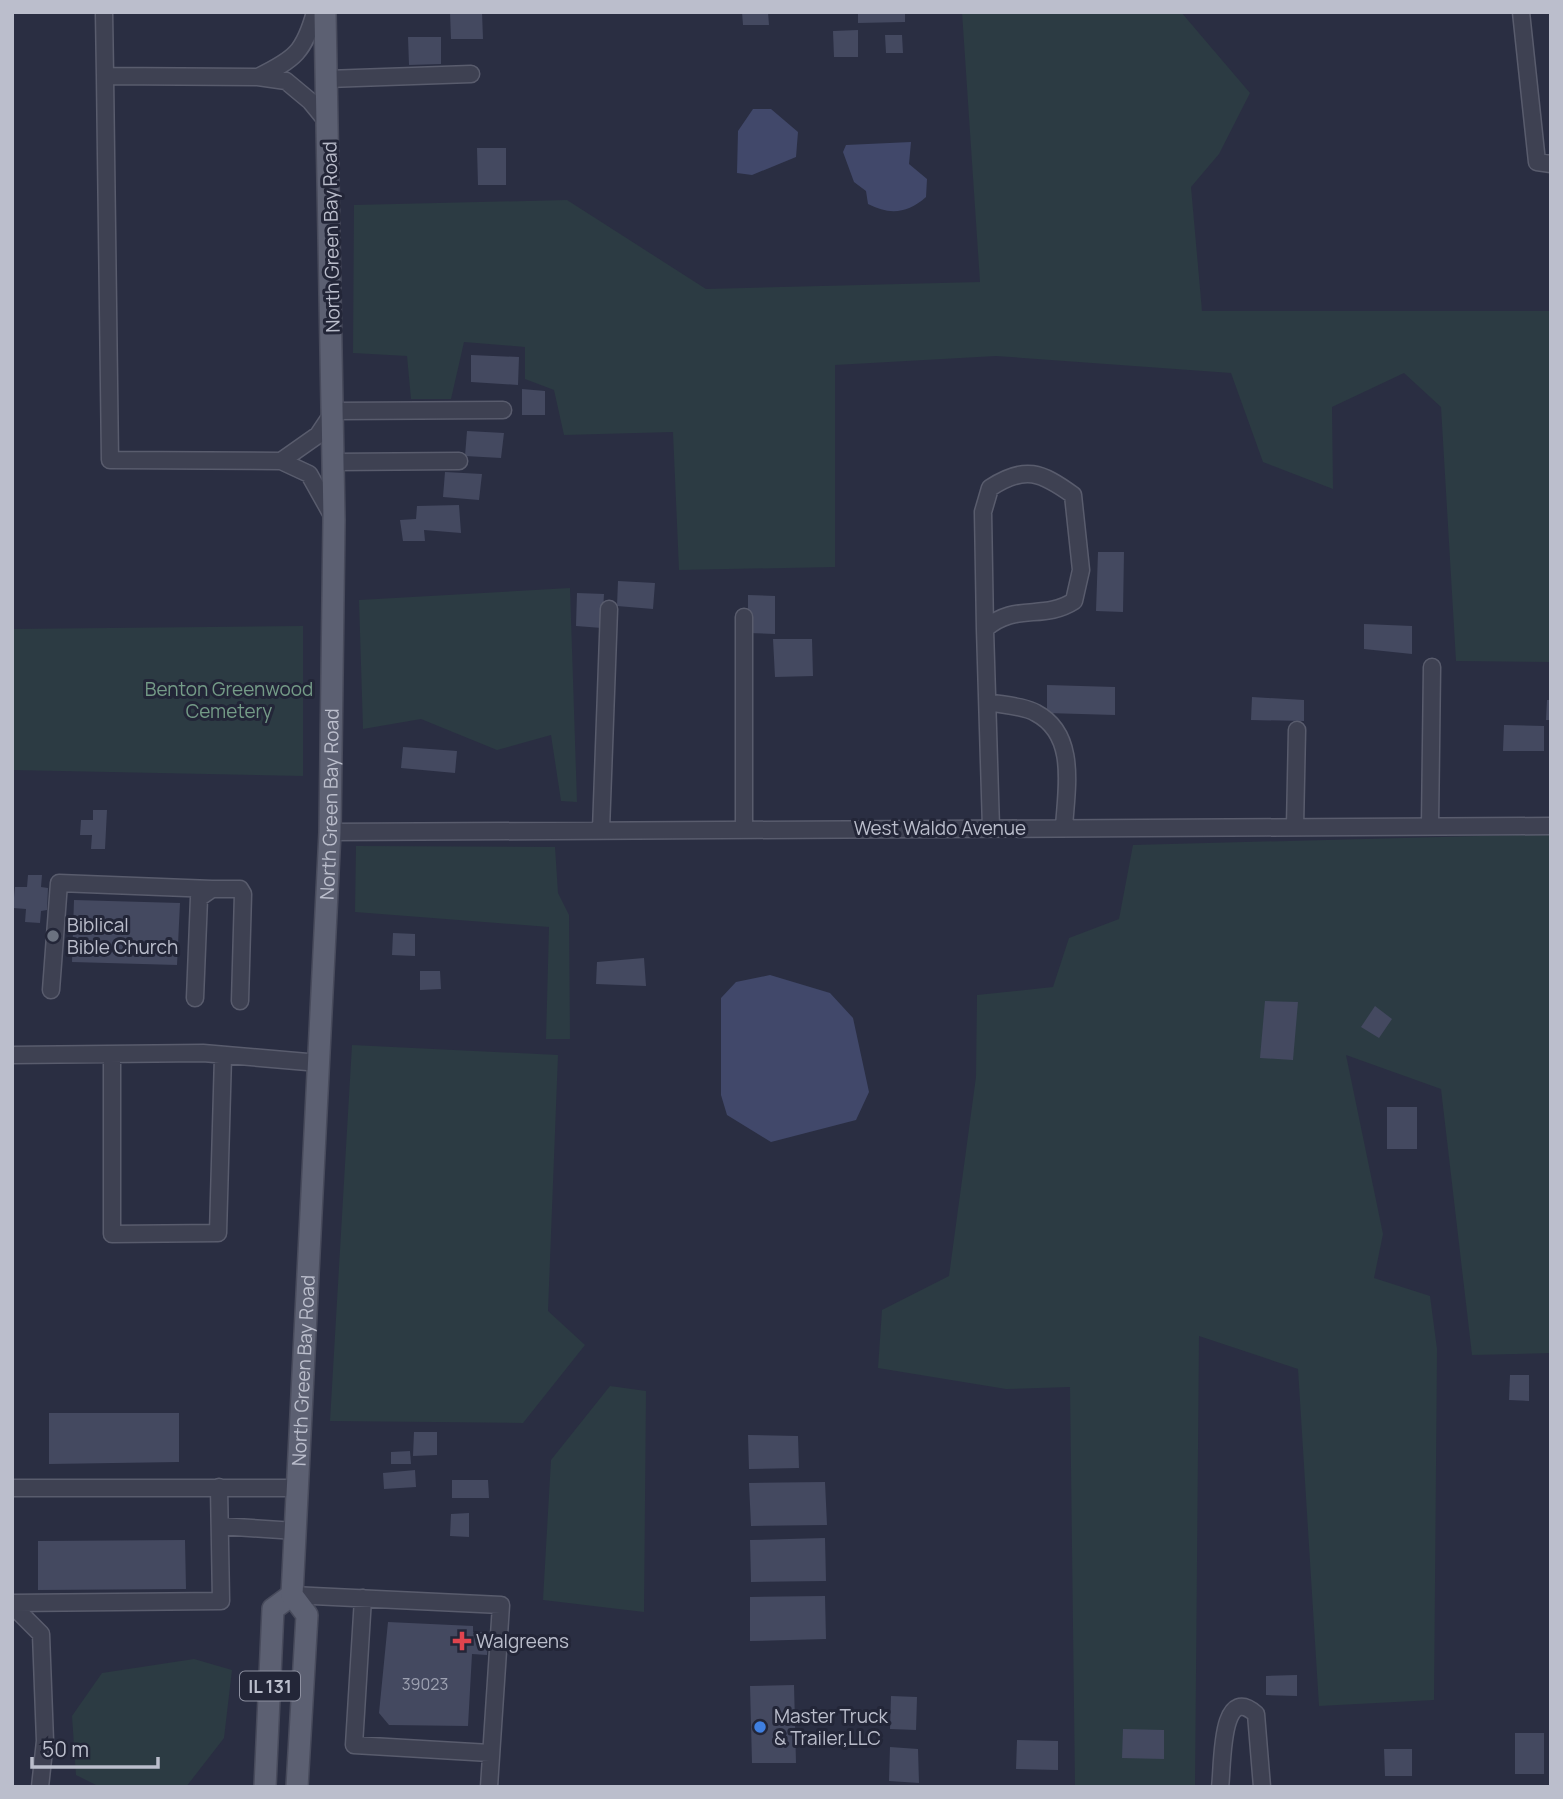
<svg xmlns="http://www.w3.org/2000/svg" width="1563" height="1799" font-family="Manrope,sans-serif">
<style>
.green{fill:#2c3b43}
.water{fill:#41486a}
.building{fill:#444960}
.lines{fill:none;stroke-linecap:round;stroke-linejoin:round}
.minor-casing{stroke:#595c6d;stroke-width:19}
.major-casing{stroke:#484b5c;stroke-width:24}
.minor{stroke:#3e4152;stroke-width:16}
.major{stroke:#5c6072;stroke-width:21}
.worship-dot{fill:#6b7280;stroke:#232638;stroke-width:2.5}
.health-dot{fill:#e0444e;stroke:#232638;stroke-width:2.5}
.shop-dot{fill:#3f7fe0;stroke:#232638;stroke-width:2.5}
.labels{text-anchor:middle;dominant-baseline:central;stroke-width:6;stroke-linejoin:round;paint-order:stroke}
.number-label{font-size:16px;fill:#9da1b1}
.shield{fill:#232638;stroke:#8d90a0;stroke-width:2}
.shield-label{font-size:18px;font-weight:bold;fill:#bbbecc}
.street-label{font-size:19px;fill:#bbbecc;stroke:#232638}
.park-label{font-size:19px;fill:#749b87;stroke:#232638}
.poi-label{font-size:19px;fill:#bbbecc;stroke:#232638;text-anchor:start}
</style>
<rect width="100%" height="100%" fill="#2a2e42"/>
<!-- green -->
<path class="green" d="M962 12H1181L1250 93 1219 154 1191 187 1202 311H1551V662L1456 661 1441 407 1404 373 1332 407 1333 489 1263 462 1231 373 996 356 835 365V567L679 570 673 432 564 435 554 390 525 379V347L464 342 451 399H411L407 356 353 353 354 205 567 200 706 289 980 282Z
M570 588 577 802 561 801 551 735 497 750 421 719 363 729 359 600Z
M303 626V776L12 770V629Z
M1551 834V1353L1472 1355 1441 1089 1346 1055 1383 1234 1374 1278 1430 1296 1437 1349 1434 1700 1319 1706 1298 1369 1199 1336 1195 1787H1075L1070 1387 1006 1389 878 1368 882 1310 949 1276 976 1077 977 995 1053 987 1069 938 1119 919 1133 845Z
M356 846 555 847 558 893 569 915 570 1039H546L549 927 355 912Z
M352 1045 558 1055 548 1311 585 1345 523 1423 330 1421Z
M610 1386 646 1391 644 1612 543 1600 551 1460Z
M194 1659 232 1670 224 1738 186 1787H100L76 1775 72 1716 102 1673Z"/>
<!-- water -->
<path class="water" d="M753 109H771L798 132 796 157 752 175 737 173 738 131Z
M911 142 909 164 927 179 926 197C907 214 889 215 868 204L866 191 854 182 843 152 846 145Z
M770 975 830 993 853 1018 869 1092 856 1120 771 1142 727 1115 721 1095V998L736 982Z"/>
<!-- building -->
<path class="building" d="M450 12H482L483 39H451Z
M742 12H768L769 25H743Z
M858 12H905V22L858 23Z
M858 30V57H834L833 31Z
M885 35H902L903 53H886Z
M408 37H441V64L409 65Z
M477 148H506V185H478Z
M471 355 519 357 518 385 471 382Z
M522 389 545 391V415H522Z
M467 431 504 433 501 458 465 456Z
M445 472 482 474 479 500 443 497Z
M459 505 461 533 424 530 425 541H403L400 520 416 519 417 506Z
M1098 552H1124L1123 612 1096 611Z
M618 581 655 583 653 609 617 606Z
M577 593 604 594 602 628 576 626Z
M748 595 775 596V634L748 633Z
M1364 624 1412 626V654L1364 649Z
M773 639H812L813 676 775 677Z
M1047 685 1115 687V715L1047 713Z
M1252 697 1304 700V721L1251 720Z
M1547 700H1551V720H1546Z
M1504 725 1544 726V751H1503Z
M403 747 457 751 455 773 401 768Z
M93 810H107L105 849H91L92 835H80L81 820H93Z
M28 875H42L41 887 48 888 47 910 41 911 40 923 25 922 26 909 13 908 15 887H27Z
M74 900 180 903 177 965 72 962Z
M393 933 415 934V956L392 955Z
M644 958 646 986 596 984 597 962Z
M420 971H440L441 989 420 990Z
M1265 1001 1298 1002 1293 1060 1260 1058Z
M1375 1006 1392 1019 1379 1038 1361 1027Z
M1387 1107H1417V1149H1387Z
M1510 1375H1529V1401L1509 1400Z
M49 1413H179V1462L49 1464Z
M414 1432H437V1455L413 1456Z
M748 1435 798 1436 799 1468 749 1469Z
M410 1451 411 1464H391V1452Z
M415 1470 416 1487 384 1489 383 1473Z
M452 1480H488L489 1498H452Z
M825 1482 827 1525 751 1526 749 1483Z
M469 1513V1537L450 1536 451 1514Z
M825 1538 826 1581 751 1582 750 1540Z
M185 1540 186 1589 38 1590V1541Z
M825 1596 826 1639 750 1641V1597Z
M388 1622 473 1626V1632H488L487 1655 472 1654 468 1726 389 1725 379 1713Z
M1297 1675V1696L1266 1695V1676Z
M794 1685 796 1763H752L750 1686Z
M891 1696 917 1697 916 1730 890 1729Z
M1123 1729 1164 1730V1759L1122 1758Z
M1515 1733H1544V1774H1515Z
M1017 1740 1058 1741V1770L1016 1769Z
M890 1747 918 1749 919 1783 889 1781Z
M1384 1749H1412V1776H1385Z"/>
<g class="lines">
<defs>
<path id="minor" d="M104 12 105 76
M1521 12 1537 162 1551 164
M258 77C295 59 304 52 315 12
M327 79 471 74
M328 123 310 101 286 81 258 77 105 76 110 460 281 461 309 474 333 517
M281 461 318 435 334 411 503 410
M334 462 459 461
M985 629 983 512 990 488C1025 465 1041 472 1073 495L1081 570 1074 601C1043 621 1015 602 985 629L991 828
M988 702C1003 705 1024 706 1036 713 1078 735 1066 790 1064 828
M1430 826 1432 667
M1295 827 1297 730
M744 829V617
M601 830 609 609
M330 832 1551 826
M51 990 59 883 212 889
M195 998 199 898 212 889H240L243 894 240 1001
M112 1054V1234L218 1233 223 1056
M12 1055 203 1053 319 1063
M12 1488H298
M220 1526 296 1531
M292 1595 501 1605 489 1787
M363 1598 354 1745 490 1753
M12 1603 221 1601 219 1487
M12 1605 41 1634 45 1741 40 1787
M1220 1787C1223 1770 1219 1681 1256 1714L1262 1787"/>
<g id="major">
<path d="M265 1787 273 1609 292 1595"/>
<path id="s1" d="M297 1787 307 1615 292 1595 330 832 334 520 325 12"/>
</g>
</defs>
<!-- minor casing -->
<use href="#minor" class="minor-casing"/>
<!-- major casing -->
<use href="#major" class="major-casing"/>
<!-- minor -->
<use href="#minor" class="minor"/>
<!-- major -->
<use href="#major" class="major"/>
</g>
<!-- markers -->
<circle class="worship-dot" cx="53" cy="936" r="7"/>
<path class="health-dot" d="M458.5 1630.5h7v7h7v7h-7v7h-7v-7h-7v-7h7z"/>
<circle class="shop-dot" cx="760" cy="1727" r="7"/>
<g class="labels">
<!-- number labels -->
<g class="number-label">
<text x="425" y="1684">39023</text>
</g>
<!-- shield labels -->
<rect class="shield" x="240" y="1671.5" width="60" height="29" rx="5"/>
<g class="shield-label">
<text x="270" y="1686">IL 131</text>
</g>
<!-- street labels -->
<g class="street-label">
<text transform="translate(331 237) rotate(-91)">North Green Bay Road</text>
<text stroke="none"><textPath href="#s1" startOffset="989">North Green Bay Road</textPath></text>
<text x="940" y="828">West Waldo Avenue</text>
<text stroke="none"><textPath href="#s1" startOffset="422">North Green Bay Road</textPath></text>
</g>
<!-- park labels -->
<g class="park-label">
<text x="229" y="689">Benton Greenwood<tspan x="229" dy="22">Cemetery</tspan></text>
</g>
<!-- poi labels -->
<g class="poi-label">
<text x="67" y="925">Biblical<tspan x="67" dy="22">Bible Church</tspan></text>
<text x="476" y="1641">Walgreens</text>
<text x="774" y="1716">Master Truck<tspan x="774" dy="22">&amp; Trailer,LLC</tspan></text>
</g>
</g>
<!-- border -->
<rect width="1563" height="1799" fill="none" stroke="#bbbecc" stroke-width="28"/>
<!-- scale -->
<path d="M32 1757v10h126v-10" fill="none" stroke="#bbbecc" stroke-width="3.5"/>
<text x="42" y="1757" font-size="21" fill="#bbbecc" stroke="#232638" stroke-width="5" paint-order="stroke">50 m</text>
</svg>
